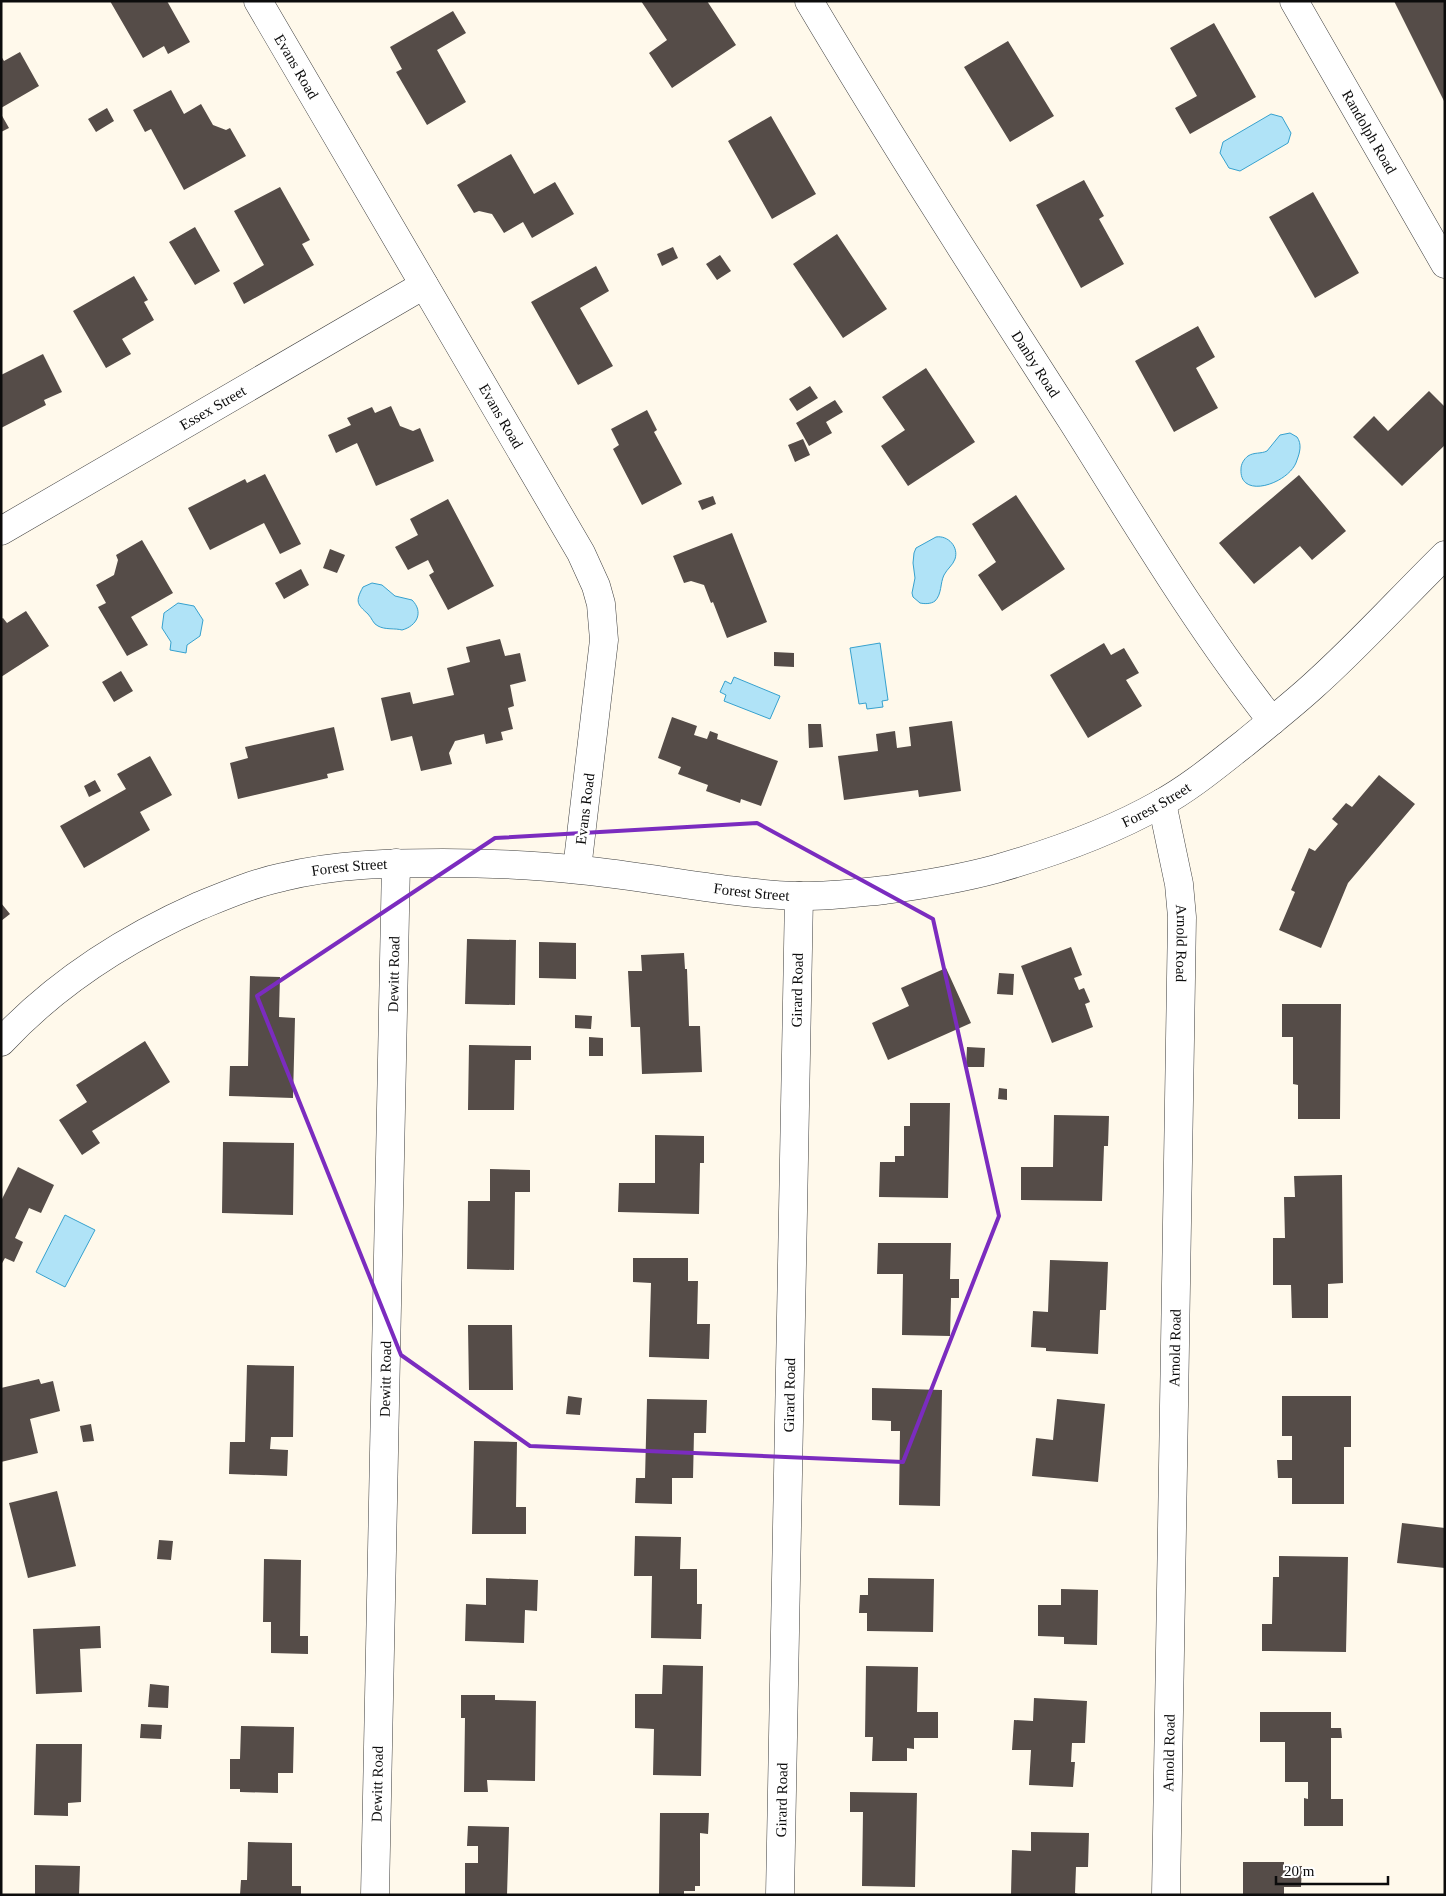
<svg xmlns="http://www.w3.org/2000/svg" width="1446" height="1896" font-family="'Times New Roman',serif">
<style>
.water{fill:#b0e3f7;stroke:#36a1ce}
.building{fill:#554c48}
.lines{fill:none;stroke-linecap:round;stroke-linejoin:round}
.street-casing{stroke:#3f3f3f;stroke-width:29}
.street{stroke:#fff;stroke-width:28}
.marked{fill:none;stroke:#7b2cbf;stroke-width:4;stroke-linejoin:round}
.labels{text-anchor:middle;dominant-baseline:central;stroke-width:5;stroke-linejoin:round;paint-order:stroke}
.street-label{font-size:15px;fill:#0c0c0c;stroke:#fff}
</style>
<rect width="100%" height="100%" fill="#fff9eb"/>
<!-- water -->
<path class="water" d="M1271 114 1282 117 1291 133 1288 143 1240 171 1229 168 1220 153 1223 142Z
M1290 433 1297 437C1302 444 1300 452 1297 460 1291 483 1239 501 1241 469 1241 464 1244 459 1248 456 1254 452 1261 454 1267 451L1280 435Z
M936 537C948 535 959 547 955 559 953 565 947 569 944 575 940 583 942 594 935 601 931 604 925 604 920 603L913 597 912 593 915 578 913 563 914 553 916 548Z
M372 583 382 585 395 596 412 600C424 612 417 626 402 630 395 628 385 630 378 626 373 624 372 618 368 614 357 604 355 602 363 587Z
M178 603 194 606 203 620 200 636 187 645 186 653 170 650 171 642 162 628 164 613Z
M880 643 888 700 882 701 883 707 867 709 866 703 859 704 850 648Z
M734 677 780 696 770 719 724 701 726 695 720 692 725 681 731 684Z
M65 1215 95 1230 65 1287 36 1272Z"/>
<!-- building -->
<path class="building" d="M110 1H167L190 42 168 54 164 46 143 58Z
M641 1H707L736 45 672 88 649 53 667 40Z
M1394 1H1445V103Z
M453 11 466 33 437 50 466 102 427 125 396 72 402 69 390 47Z
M1214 23 1256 97 1190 134 1175 108 1197 96 1170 48Z
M1008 41 1054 116 1010 142 964 67Z
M20 52 39 86 1 108V56L4 61Z
M171 90 184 114 201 104 213 125 226 130 230 128 246 156 184 190 151 129 145 132 133 110Z
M107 108 114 121 96 132 88 119Z
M1 114 9 128 1 132Z
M771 116 816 194 772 219 728 141Z
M511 154 534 194 555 182 574 214 532 238 523 222 504 233 492 214 479 211 474 213 457 185Z
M1084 180 1104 216 1099 219 1124 264 1081 288 1036 205Z
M280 187 310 240 302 244 314 265 244 304 233 283 264 265 234 211Z
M1313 192 1359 273 1315 298 1269 217Z
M195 227 220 271 195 285 169 242Z
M837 234 887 309 843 338 793 264Z
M673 247 678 258 662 266 657 254Z
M720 255 731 271 717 280 706 264Z
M596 266 609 291 580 308 613 366 578 385 531 302Z
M134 276 148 300 144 302 154 320 122 339 131 354 106 368 73 311Z
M1198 326 1215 357 1196 368 1218 408 1174 432 1135 361Z
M43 354 62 392 44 400 46 405 1 428V375Z
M926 368 975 442 908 486 881 446 905 430 882 397Z
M810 386 818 398 797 411 789 399Z
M1429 391 1445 407V445L1402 486 1353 437 1374 416 1388 431Z
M835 400 843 412 826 422 832 433 809 446 796 423Z
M391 406 400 426 413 431 420 428 434 461 376 486 357 443 336 453 328 435 351 425 347 418 372 407 375 413Z
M647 410 657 430 654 432 682 484 642 505 613 449 619 445 611 429Z
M803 439 810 455 795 462 788 445Z
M265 474 301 544 280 554 264 523 210 550 188 508 245 479 247 483Z
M1299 475 1346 531 1312 560 1300 546 1254 584 1219 543Z
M1016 495 1065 569 1002 611 978 575 996 562 972 524Z
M713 496 716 504 702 510 698 501Z
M448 499 494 586 448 610 429 575 434 572 428 560 408 570 395 547 418 535 410 519Z
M732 533 767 622 727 638 713 602 711 603 704 585 691 581 684 583 673 556Z
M142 540 173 593 131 617 148 645 127 656 98 607 106 603 96 585 114 575 118 560 116 555Z
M330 549 345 555 337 573 323 568Z
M301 569 309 585 284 599 275 583Z
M26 611 49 646 1 677V619L3 618 7 623Z
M500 639 505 656 520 653 526 681 510 685 514 706 508 708 513 729 501 732 503 740 486 744 484 734 455 741 449 753 452 764 421 771 412 736 391 741 381 698 410 692 413 704 454 695 447 668 470 662 466 647Z
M1104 643 1111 655 1124 648 1139 673 1126 680 1142 706 1088 738 1050 675Z
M774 652 794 653V667L774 666Z
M121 671 133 691 114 702 102 682Z
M672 717 697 726 694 735 707 739 710 731 718 734 717 739 778 761 761 806 741 799 740 803 706 791 708 785 678 774 681 767 658 758Z
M952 721 961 791 919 797 918 790 844 800 838 756 878 751 876 734 895 731 897 748 911 746 909 727Z
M808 724H821L823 747 809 748Z
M334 727 344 770 327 774 328 778 238 799 230 763 248 758 245 747Z
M150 756 172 795 140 812 150 830 84 868 60 826 126 789 117 774Z
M1379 775 1415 804 1348 883 1321 948 1279 930 1295 892 1291 890 1309 848 1315 851 1338 824 1332 819 1346 803 1352 807Z
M95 780 101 791 89 797 84 786Z
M1 903 10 914 1 921Z
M467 939 516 940 515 1005 465 1004Z
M539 942 576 943V979L539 978Z
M1071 947 1082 975 1074 978 1079 990 1084 988 1090 1002 1085 1004 1093 1027 1052 1043 1021 966Z
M684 953 685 969H687L689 1026H700L702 1072 642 1074 640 1027H631L628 971H642L641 955Z
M946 968 971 1023 888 1060 872 1023 909 1006 901 988Z
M999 973 1014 974 1013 995 997 994Z
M250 976 280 977 279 1017 295 1018 293 1098 229 1096 230 1066H248Z
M1282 1004H1341L1340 1119H1298V1085L1293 1084V1037H1282Z
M575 1015 592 1016 591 1029 575 1028Z
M589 1037 603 1038V1056H589Z
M145 1041 170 1082 92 1131 100 1143 82 1155 59 1120 87 1102 76 1085Z
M469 1045 531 1046V1060H515L514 1110H468Z
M967 1047 985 1048 984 1067H966Z
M999 1088 1007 1089V1100L998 1099Z
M910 1103H950L948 1198 879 1197 880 1162H895V1156H904V1126H910Z
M1054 1115 1109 1116 1108 1146H1104L1102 1201 1021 1200V1167H1053Z
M655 1135 704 1136V1163H700L699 1214 618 1212 619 1183H655Z
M223 1142 294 1143 293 1215 222 1213Z
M18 1167 54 1185 41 1213 29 1208 15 1238 23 1242 14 1262 5 1258 1 1265V1201Z
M490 1169 530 1170V1192H515L514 1270 467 1269 468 1201H490Z
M1342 1175 1343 1283 1328 1284V1318H1292L1291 1285H1273V1238H1285L1284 1197H1295L1294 1176Z
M878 1243H951L950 1279H959V1298H951L950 1336 902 1335 903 1274H877Z
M633 1258H688V1281H698L697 1324H710L709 1359 649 1357 651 1283 633 1282Z
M1050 1260 1108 1262 1106 1310H1100L1098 1354 1046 1351V1348L1031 1347 1033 1311 1048 1312Z
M468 1325H512L513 1390H469Z
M247 1365 294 1366 293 1437H271L270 1449 288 1450 287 1476 229 1474 230 1442H245Z
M39 1379 41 1384 53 1381 60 1411 30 1419 38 1453 1 1462V1388Z
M872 1388 942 1390 940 1506 899 1505 900 1431H891V1421L872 1420Z
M568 1396 582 1398 580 1415 566 1414Z
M1282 1396H1351V1447H1344V1504H1292V1478H1278L1277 1460H1292V1436H1282Z
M647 1399 707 1400 706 1433H694L693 1478H672V1504L635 1503 636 1478H645Z
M1057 1399 1105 1404 1098 1482 1032 1476 1036 1438 1053 1440Z
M91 1424 94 1441 83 1442 80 1426Z
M474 1441 517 1442 516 1507H526V1534H472Z
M57 1491 76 1566 28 1578 9 1503Z
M1402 1523 1445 1528V1568L1397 1563Z
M635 1536 681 1537 680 1569H697V1604H702L701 1639 651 1638 652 1576H634Z
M159 1540 173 1541 171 1560 157 1559Z
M1279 1556 1348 1557 1346 1652 1262 1651V1624H1272L1273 1577H1279Z
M264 1559 301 1560 300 1636H308V1654L271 1653V1622H263Z
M486 1578 538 1580 537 1611 525 1610 524 1643 465 1641 466 1604 486 1605Z
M868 1578 934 1579 933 1632 867 1631V1613H859L860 1595H868Z
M1061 1589 1098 1590 1097 1645 1064 1644V1637L1038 1636V1605H1061Z
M100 1626 101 1648 80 1649 82 1692 36 1694 33 1629Z
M663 1665 703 1666 701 1776 653 1775 654 1729 635 1728V1694H662Z
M866 1666 918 1667 917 1712H938V1738H914V1749L907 1748V1761H872L873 1737H865Z
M150 1684 169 1686 168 1708 148 1707Z
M461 1695H495V1700L536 1701 535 1781 487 1780 488 1792H464L465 1718H461Z
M1034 1698 1087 1701 1085 1743H1072L1071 1762H1075L1073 1787 1029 1785 1031 1750H1012L1014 1720 1033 1721Z
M1260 1712H1331V1728H1341L1342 1738H1331V1799H1343V1826H1304V1798L1308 1799V1782H1285V1742H1260Z
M141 1724 162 1725 161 1739 140 1738Z
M241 1726 294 1727 293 1773H278V1793L240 1792V1789H230V1759H240Z
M36 1744H82L81 1802 68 1803V1816L34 1815Z
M850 1792 917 1793 915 1887 862 1886 863 1812H850Z
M660 1813H709L708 1834 700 1833V1886H695V1891H684V1895H659Z
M468 1826 509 1827 507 1895H465V1863H478V1846H467Z
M1031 1832 1089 1833 1088 1867H1076L1075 1893 1081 1895H1011L1012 1850 1031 1851Z
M248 1842 292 1843V1886H301V1895H240L241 1880H247Z
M1243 1862H1284V1866H1302L1301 1887H1284V1895H1243Z
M35 1865 80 1866 79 1895H35Z"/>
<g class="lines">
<defs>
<g id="street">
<path id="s1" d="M258 1 581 553 596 586 601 604 604 640 577 869"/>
<path id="s2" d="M809 1C894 144 984 284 1074 424 1137 524 1198 627 1272 721"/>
<path id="s3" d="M1294 1 1445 264"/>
<path id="s4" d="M1 531 424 285"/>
<path id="s5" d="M1162 803 1179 884 1182 917 1166 1895"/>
<path id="s6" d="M1 1042C57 982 125 939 199 906 226 895 254 883 283 877 336 864 389 863 443 863 489 863 535 865 580 870 652 877 724 893 796 896 826 897 855 893 885 890 922 885 959 879 996 869 1052 853 1109 833 1160 804 1191 787 1218 764 1245 743 1268 724 1291 706 1313 686 1359 645 1401 598 1445 555"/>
<path id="s7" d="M375 1895 396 863"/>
<path id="s8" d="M780 1895 799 896"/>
</g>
</defs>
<!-- street casing -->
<use href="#street" class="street-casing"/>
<!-- street -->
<use href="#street" class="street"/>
</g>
<!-- marked area -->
<path class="marked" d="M757 823 933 919 999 1216 903 1462 530 1446 401 1355 257 996 495 838Z"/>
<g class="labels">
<!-- street labels -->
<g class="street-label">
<text stroke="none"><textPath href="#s1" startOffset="76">Evans Road</textPath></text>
<text stroke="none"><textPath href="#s3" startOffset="151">Randolph Road</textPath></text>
<text stroke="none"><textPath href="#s2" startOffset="428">Danby Road</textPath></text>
<text stroke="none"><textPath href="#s4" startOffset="245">Essex Street</textPath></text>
<text stroke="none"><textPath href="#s1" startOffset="481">Evans Road</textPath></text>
<text stroke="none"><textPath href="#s6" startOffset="1222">Forest Street</textPath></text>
<text transform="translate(585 809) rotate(-83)">Evans Road</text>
<text stroke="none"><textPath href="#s6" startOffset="398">Forest Street</textPath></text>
<text stroke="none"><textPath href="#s6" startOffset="802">Forest Street</textPath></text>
<text stroke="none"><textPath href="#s5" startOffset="142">Arnold Road</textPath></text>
<text stroke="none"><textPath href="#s7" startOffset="921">Dewitt Road</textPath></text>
<text stroke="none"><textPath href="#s8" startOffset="905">Girard Road</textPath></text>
<text transform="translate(1175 1348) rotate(-89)">Arnold Road</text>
<text stroke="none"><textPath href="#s7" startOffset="516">Dewitt Road</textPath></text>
<text stroke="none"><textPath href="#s8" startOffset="500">Girard Road</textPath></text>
<text transform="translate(1169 1753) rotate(-89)">Arnold Road</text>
<text stroke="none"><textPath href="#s7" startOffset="111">Dewitt Road</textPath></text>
<text stroke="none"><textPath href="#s8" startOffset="95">Girard Road</textPath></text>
</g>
</g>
<!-- border -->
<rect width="1446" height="1896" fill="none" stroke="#0c0c0c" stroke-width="5"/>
<!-- scale -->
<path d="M1276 1876v8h112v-8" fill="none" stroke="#0c0c0c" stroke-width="2.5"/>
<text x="1284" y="1876" font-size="15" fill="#0c0c0c" stroke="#ffffff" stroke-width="4" paint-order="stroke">20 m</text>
</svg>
